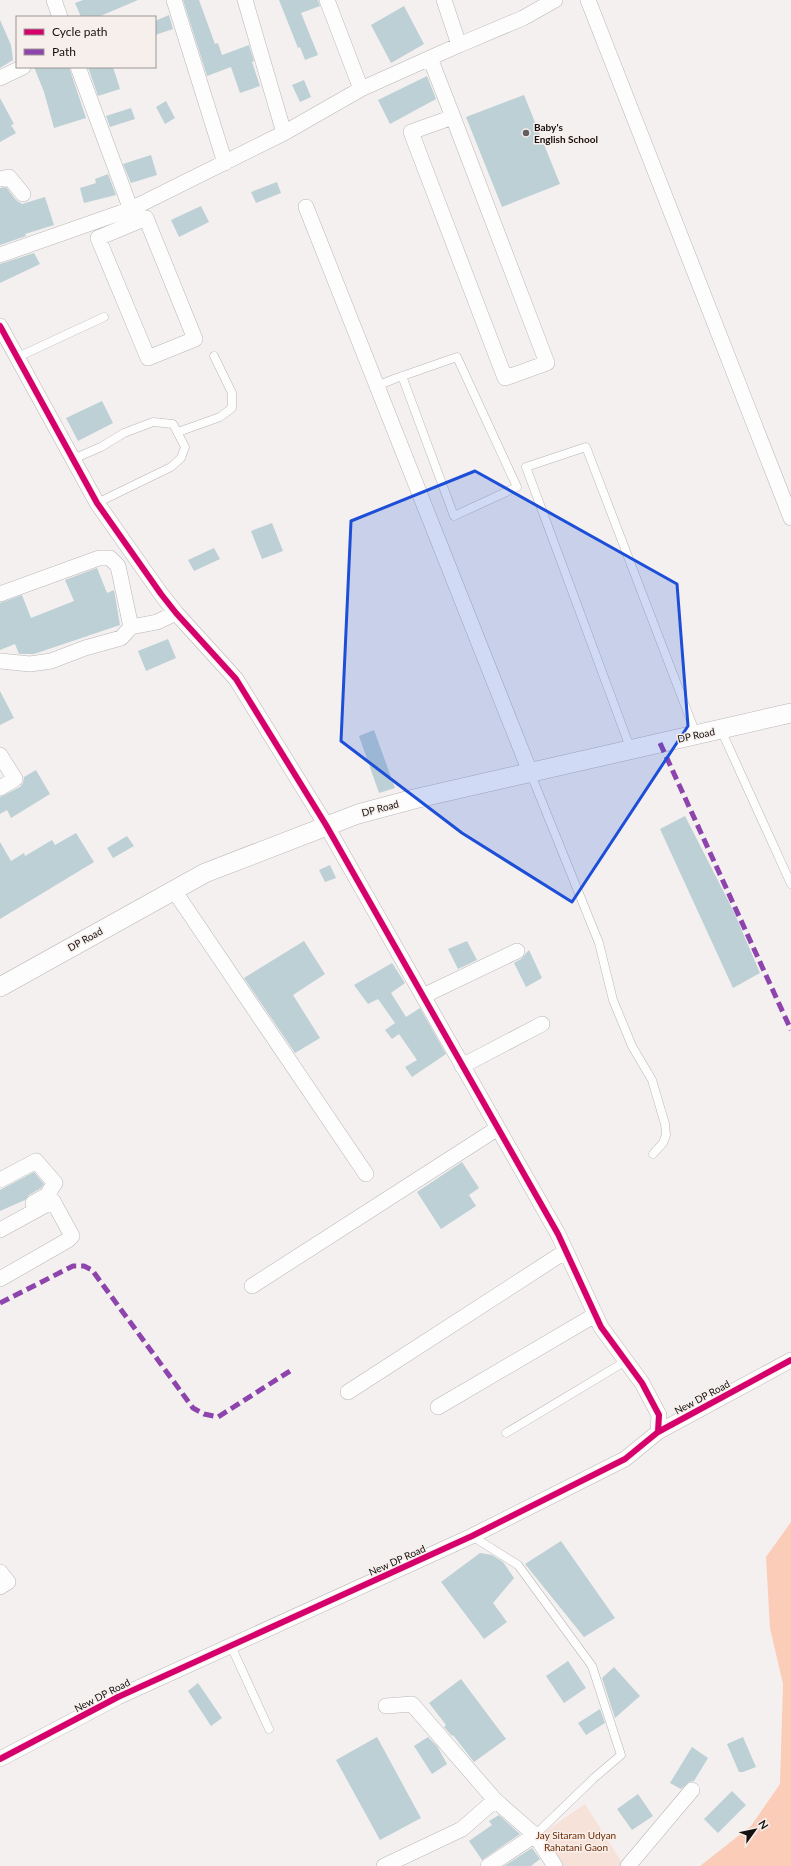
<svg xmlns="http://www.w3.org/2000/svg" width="791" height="1866" font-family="Lato,sans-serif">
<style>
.green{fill:#f7e2da}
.water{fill:#fbccb7}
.building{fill:#bcd0d5}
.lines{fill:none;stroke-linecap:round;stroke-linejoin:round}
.service-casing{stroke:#bab6b5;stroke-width:9}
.minor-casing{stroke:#bab6b5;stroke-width:16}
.tertiary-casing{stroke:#bab6b5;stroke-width:20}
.service{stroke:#fdfdfd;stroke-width:8}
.minor{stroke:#fdfdfd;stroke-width:15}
.tertiary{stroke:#fdfdfd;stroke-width:19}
.quiet{stroke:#8e44ad;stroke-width:5;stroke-dasharray:10 5;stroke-linecap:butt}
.cycleway-casing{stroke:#f7efec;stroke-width:8}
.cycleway{stroke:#d6006c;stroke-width:6}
.marked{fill:#1d4ed8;fill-opacity:0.2;stroke:#1d4ed8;stroke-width:3;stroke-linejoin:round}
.poi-dot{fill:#625f5e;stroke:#f7efec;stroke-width:1.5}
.labels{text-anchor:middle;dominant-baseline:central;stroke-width:3;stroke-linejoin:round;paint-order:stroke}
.poi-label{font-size:10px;font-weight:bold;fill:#141110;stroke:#f7efec;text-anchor:start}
.street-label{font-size:10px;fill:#141110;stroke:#f7efec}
.park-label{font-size:10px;fill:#702a00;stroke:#f7efec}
</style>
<rect width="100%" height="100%" fill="#f4f0ef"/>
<!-- green -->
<path class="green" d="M585 1804 624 1866H560L540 1835Z"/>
<!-- water -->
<path class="water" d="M791 1522V1866H700L751 1826 780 1784 783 1684 770 1628 766 1557Z"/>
<!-- building -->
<path class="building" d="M83 0H138L98 17H81L75 3Z
M183 0H199L215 44 218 43 222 55 249 45 254 61 252 62 260 86 240 93 231 67 207 76Z
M279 0H318L320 6 301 13 318 55 305 60 300 47 298 48Z
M404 6 424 44 391 63 371 25Z
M169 15 173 29 155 35V21Z
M0 20 11 45 13 60 0 68Z
M34 67H69L86 118 54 128 44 92Z
M88 67H113L120 89 98 96Z
M427 76 436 99 390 124 378 100Z
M304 80 311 97 300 102 292 85Z
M524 95 560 184 502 207 466 117Z
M0 98 14 124 11 125 16 133 0 142Z
M166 101 175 118 165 124 156 107Z
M131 108 135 119 110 127 106 116Z
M151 155 157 175 131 183 123 164Z
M108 174 116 195 84 203 80 188 96 183 95 179Z
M277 182 281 193 256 203 251 192Z
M6 187 16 200 22 204 45 197 54 225 25 234 26 236 0 245V188Z
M201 206 209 222 179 237 171 220Z
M34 253 40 264 0 283V264Z
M102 401 113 423 78 441 66 418Z
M272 523 283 551 262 559 251 531Z
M214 548 220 559 194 571 188 560Z
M97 568 107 593 114 590 120 625 34 654H19L15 644 0 650V603L22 595 31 618 74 601 65 580Z
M168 639 176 658 146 671 138 651Z
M0 691 14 718 0 725Z
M374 730 395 788 379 793 359 736Z
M36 770 50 794 11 818 7 810 0 814V797L20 787 23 783 24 777Z
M685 816 734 912 760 973 733 988 660 829Z
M76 833 94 862 0 919V842L11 861 24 853 25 856 52 840 55 845Z
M127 836 134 846 113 858 107 848Z
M330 865 336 878 325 882 319 870Z
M304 941 325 974 293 995 320 1038 295 1053 244 978Z
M467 941 477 960 458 969 448 949Z
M529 950 542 978 526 987 514 963 521 959Z
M392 963 405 983 391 993 406 1017 420 1008 446 1054 412 1077 405 1067 417 1060 399 1034 392 1039 385 1030 395 1023 378 999 368 1004 354 985Z
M462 1162 479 1188 469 1195 476 1206 441 1229 417 1192Z
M34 1172 44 1184 41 1188 29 1195 25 1200 0 1211V1190Z
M561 1541 615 1618 584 1637 525 1564Z
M480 1553 492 1555 503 1562 514 1578 493 1603 507 1622 484 1639 441 1582Z
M568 1661 586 1688 564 1703 546 1676Z
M614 1667 640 1696 615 1718 602 1678Z
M461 1679 506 1739 474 1762 453 1735 452 1736 444 1727 446 1725 429 1703Z
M198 1683 222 1718 211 1726 188 1691Z
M600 1709 605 1723 586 1735 578 1723Z
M377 1737 421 1818 380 1840 336 1760Z
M428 1737 437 1746 447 1764 432 1774 414 1746Z
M743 1737 756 1767 743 1772H739L727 1744Z
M692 1747 708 1758 694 1781 689 1782 681 1789 670 1783Z
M732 1791 746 1805 718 1833 704 1819Z
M638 1794 653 1816 632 1830 617 1809Z
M499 1815 520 1834 482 1860 469 1841 492 1825 489 1821Z
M532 1848 540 1859 531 1866H504Z"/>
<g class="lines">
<defs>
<path id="service" d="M18 357 104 317
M377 386 394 379 457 357 517 487 454 516 402 376
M178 432 220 417 232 408V393L214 356
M73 459 101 447 124 433 153 422 173 424 185 447 181 458 171 467 97 503
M721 730 791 884
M631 750 526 467 586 447 696 734
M530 772 599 943 613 1000 632 1046 652 1080 665 1124 666 1135 663 1143 653 1154
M506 1433 626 1361
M472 1536 518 1565 592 1666 621 1755 594 1778 535 1835
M231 1646 269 1729"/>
<path id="minor" d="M54 0 60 17
M174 0 225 163
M245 0 284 133
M327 0 361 89
M444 0 459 45 523 18 555 0
M588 0 791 518
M430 58 453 117 547 363 505 378 411 132 453 117
M78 67 134 218
M0 78 23 67
M0 179 9 177 23 194
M306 207 530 772
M146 218 195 339 148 358 98 238Z
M0 255 131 209 284 133 361 89 459 45
M0 326 97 503 161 594 176 613 236 679 326 825 558 1234 601 1327 642 1383 659 1415 658 1432
M0 594 99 558H110L118 566 131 627 121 638 85 648 51 661 30 664 0 661
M131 627 157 622 176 613
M0 755 15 779 0 788
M173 889 366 1174
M423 996 517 951
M462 1066 542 1024
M0 1180 36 1161 55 1183 47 1195 33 1203
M0 1230 53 1201 72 1236 68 1240 0 1279
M252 1286 498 1128
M348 1392 566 1251
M438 1407 595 1315
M0 1572 8 1582 0 1587
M386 1706 412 1704 495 1800 535 1835 555 1866
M0 1759 118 1697 472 1536 625 1459 658 1432 791 1360
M384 1866 462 1829 495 1800
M488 1866 535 1835
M628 1866 692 1790"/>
<path id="tertiary" d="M0 987 205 873 358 814 414 799 791 713"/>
</defs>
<!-- service casing -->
<use href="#service" class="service-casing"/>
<!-- minor casing -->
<use href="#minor" class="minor-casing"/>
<!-- tertiary casing -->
<use href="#tertiary" class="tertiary-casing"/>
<!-- service -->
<use href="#service" class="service"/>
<!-- minor -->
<use href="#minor" class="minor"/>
<!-- tertiary -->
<use href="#tertiary" class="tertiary"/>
<!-- quiet -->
<path class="quiet" d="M660 743 791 1030
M0 1303 73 1266H84L92 1270 193 1408 204 1414 218 1417 290 1371"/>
<defs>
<path id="cycleway" d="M0 326 97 503 161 594 176 613 236 679 326 825 558 1234 601 1327 642 1383 659 1415 658 1432
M0 1759 118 1697 472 1536 625 1459 658 1432 791 1360"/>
</defs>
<!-- cycleway casing -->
<use href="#cycleway" class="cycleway-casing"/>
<!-- cycleway -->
<use href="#cycleway" class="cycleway"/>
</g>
<!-- marked area -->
<path class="marked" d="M475 471 677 584 688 726 572 902 462 833 341 741 351 521Z"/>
<!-- markers -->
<circle class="poi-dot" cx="526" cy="133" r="4"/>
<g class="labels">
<!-- poi labels -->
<g class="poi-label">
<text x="534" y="127">Baby's<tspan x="534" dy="12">English School</tspan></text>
</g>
<!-- street labels -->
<g class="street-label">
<text transform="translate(696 735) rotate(-12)">DP Road</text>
<text transform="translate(380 808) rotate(-15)">DP Road</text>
<text transform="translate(85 939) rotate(-29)">DP Road</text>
<text transform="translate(702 1397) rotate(-28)">New DP Road</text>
<text transform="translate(397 1560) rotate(-24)">New DP Road</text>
<text transform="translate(102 1695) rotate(-27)">New DP Road</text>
</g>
<!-- park labels -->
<g class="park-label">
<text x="576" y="1835">Jay Sitaram Udyan<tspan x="576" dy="12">Rahatani Gaon</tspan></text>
</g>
</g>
<!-- legend -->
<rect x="16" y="16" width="140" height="52" fill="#f7efec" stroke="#9c9694"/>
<rect x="24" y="29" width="20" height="6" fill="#d6006c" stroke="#9c9694"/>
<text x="52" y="36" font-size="12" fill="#141110">Cycle path</text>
<rect x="24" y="49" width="20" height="6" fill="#8e44ad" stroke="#9c9694"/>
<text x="52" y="56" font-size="12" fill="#141110">Path</text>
<!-- north arrow -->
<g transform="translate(755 1830) rotate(57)" stroke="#f7efec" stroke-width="3" paint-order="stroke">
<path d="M0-3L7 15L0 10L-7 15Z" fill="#141110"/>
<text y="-6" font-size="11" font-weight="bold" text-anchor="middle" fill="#141110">N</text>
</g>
</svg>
